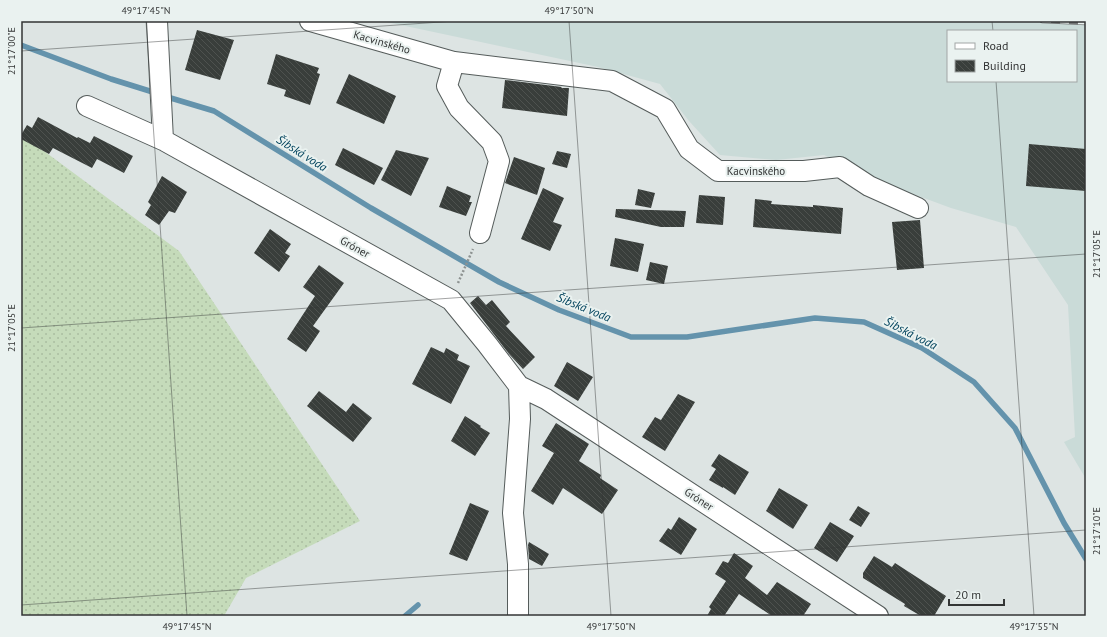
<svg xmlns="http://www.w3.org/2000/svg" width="1107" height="637" font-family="'PT Sans',sans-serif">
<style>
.built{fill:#cadbd8;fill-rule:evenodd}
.grass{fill:url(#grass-dots)}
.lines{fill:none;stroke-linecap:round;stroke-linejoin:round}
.stream{stroke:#6493ac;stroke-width:5.5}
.building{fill:url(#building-back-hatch)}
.street-casing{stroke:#555c5b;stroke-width:22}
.path{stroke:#8d9291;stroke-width:2.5;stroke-dasharray:2 2;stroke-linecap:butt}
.street{stroke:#fff;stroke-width:20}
.rail-casing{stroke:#717474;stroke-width:4.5}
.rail{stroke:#eaf2f0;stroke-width:3;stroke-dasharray:9;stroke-linecap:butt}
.ticks{fill:none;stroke:#333535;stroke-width:1;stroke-opacity:0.45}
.labels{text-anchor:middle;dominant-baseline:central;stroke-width:4;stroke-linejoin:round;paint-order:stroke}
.street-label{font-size:11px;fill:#333535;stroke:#eaf2f0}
.water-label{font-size:12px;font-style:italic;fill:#00425c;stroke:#eaf2f0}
.neatline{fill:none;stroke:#333535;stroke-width:1.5}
.ticks-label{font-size:10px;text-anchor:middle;fill:#333535}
</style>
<defs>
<pattern id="grass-dots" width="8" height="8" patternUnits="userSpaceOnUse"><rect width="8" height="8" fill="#c5dbba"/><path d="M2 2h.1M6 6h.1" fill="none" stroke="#aabda0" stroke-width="1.8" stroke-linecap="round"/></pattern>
<pattern id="building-back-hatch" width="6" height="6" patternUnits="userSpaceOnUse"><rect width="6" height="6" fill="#393e3b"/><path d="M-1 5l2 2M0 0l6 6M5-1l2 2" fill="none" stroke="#4e524f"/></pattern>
</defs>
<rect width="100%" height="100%" fill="#dde4e3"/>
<!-- built -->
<path class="built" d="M382 21H1086V479L1064 442 1075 437 1068 305 1016 227 951 208 878 181 824 155 776 160 720 155 689 121 660 84 598 67ZM948 31H1076V81H948Z"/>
<!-- grass -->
<path class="grass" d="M21 134 179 251 360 521 246 578 224 616H21Z"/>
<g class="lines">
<!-- stream -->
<path class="stream" d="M21 45 111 79 156 93
M164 96 214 111 371 208 499 282 559 310 631 337H687L815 318 864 322 922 348 974 382 1015 428 1064 523 1086 559
M405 616 418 605"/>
</g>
<!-- building -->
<path class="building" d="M197 30 234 40 220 80 185 70Z
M276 54 319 68 317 73 320 74 310 105 284 96 286 90 267 84Z
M349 74 396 96 384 124 336 103Z
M505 80 562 87 561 88H569L567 116 502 108Z
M38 117 77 138 78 137 90 143 94 136 133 156 124 173 97 159 92 168 53 148 49 154 21 139V135L27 125 32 128Z
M1029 144 1086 149V191L1026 186Z
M343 148 383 168 374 185 335 165Z
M396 150 429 158 411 196 381 180Z
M557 151 571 154 567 168 552 164Z
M514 157 545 168 537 195 505 183Z
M162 176 187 192 175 213 169 211 159 225 145 215 151 205 148 202Z
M447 186 471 196 469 202H472L466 216 439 207Z
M543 188 564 198 553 222 562 225 550 251 521 239Z
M638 189 655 193 651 208 635 205Z
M699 195 725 197 723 225 696 223Z
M755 199 772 201 771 204 813 207V205L843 208 841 234 753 227Z
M616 209 686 211 684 227H661L615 217Z
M920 220 924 268 897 270 892 222Z
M270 229 291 244 285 253 290 256 279 272 254 253Z
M615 238 644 244 638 272 610 266Z
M650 262 668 266 664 284 646 280Z
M319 265 344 283 313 326 320 331 306 352 287 339 315 296 303 287Z
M478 296 486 305 492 300 510 322 506 326 535 357 523 369 509 354 470 303Z
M431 347 444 353 446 348 459 355 457 360 470 366 451 404 412 384Z
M567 362 593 377 578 401 554 386Z
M319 391 346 412 353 403 372 418 353 442 307 406Z
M678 394 695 402 665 451 642 437 655 417 661 420Z
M465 416 481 426 480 427 490 433 475 456 451 441Z
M556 423 589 444 579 461 601 475 600 478 618 490 602 514 563 488 553 505 531 491 554 453 542 446Z
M719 454 749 472 735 495 723 487V488L709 480 716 469 711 466Z
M779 488 808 505 793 529 766 511Z
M470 503 489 511 467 561 449 554Z
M858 506 870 513 861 527 849 520Z
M679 517 697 529 681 555 659 541 668 528 671 530Z
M830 522 854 536 837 562 814 548Z
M529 542 549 554 542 566 529 559 528 545Z
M734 553 753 566 745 578 767 595 777 582 811 604 803 616H772L739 594 724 616H707L711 609 709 607 726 581 715 574 723 561 728 563Z
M874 556 892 567 895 563 946 596 934 616H921L904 606 905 604 863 578V573Z"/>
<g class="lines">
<defs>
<path id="street" d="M157 21 163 140
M310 21 454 62 612 81 665 109 689 149 718 171H804L840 167 869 186 918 208
M454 62 447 86 459 108 492 142 499 161 480 233
M87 106 163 140 451 300 487 344 519 386 546 399 878 616
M518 616V564L513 513 520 419 519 386"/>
</defs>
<!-- street casing -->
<use href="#street" class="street-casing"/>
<!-- path -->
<path class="path" d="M458 283 473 249"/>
<!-- street -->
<use href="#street" class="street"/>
<defs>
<path id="rail" d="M1042 21 1086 23"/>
</defs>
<!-- rail casing -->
<use href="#rail" class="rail-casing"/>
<!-- rail -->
<use href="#rail" class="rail"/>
</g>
<!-- ticks -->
<path class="ticks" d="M146 21 187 616M569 21 611 616M992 21 993 31M21 51 455 21M996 81 1034 616M21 328 1086 254M21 605 1086 530"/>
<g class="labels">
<!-- street labels -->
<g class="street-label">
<text transform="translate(382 42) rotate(16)">Kacvinského</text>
<text x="756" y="171">Kacvinského</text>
<text transform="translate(355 247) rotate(29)">Gróner</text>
<text transform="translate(699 499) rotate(33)">Gróner</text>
</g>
<!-- water labels -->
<g class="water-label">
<text transform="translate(302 153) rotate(32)">Šibská voda</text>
<text transform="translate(584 307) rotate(22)">Šibská voda</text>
<text transform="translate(911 333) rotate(27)">Šibská voda</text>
</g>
</g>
<!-- border -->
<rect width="1107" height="637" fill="none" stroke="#eaf2f0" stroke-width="44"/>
<!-- legend -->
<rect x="947" y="30" width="130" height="52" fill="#eaf2f0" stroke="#a1a6a5"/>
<rect x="955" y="43" width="20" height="6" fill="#ffffff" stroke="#a1a6a5"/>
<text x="983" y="50" font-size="12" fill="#333535">Road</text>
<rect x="955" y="60" width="20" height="12" fill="url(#building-back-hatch)" stroke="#a1a6a5"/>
<text x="983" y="70" font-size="12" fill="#333535">Building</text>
<!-- scale -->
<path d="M949 599v6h55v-6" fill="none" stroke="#333535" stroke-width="2"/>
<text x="955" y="599" font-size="12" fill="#333535" stroke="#eaf2f0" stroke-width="3" paint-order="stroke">20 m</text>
<rect x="22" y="22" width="1063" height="593" class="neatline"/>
<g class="ticks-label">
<text x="146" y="14">49°17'45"N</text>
<text x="569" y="14">49°17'50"N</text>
<text transform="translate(11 51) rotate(-90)" y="4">21°17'00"E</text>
<text transform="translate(1096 254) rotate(-90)" y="4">21°17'05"E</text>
<text transform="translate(11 328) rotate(-90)" y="4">21°17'05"E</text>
<text transform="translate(1096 531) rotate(-90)" y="4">21°17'10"E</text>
<text x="187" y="630">49°17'45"N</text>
<text x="611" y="630">49°17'50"N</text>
<text x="1034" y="630">49°17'55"N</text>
</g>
</svg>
